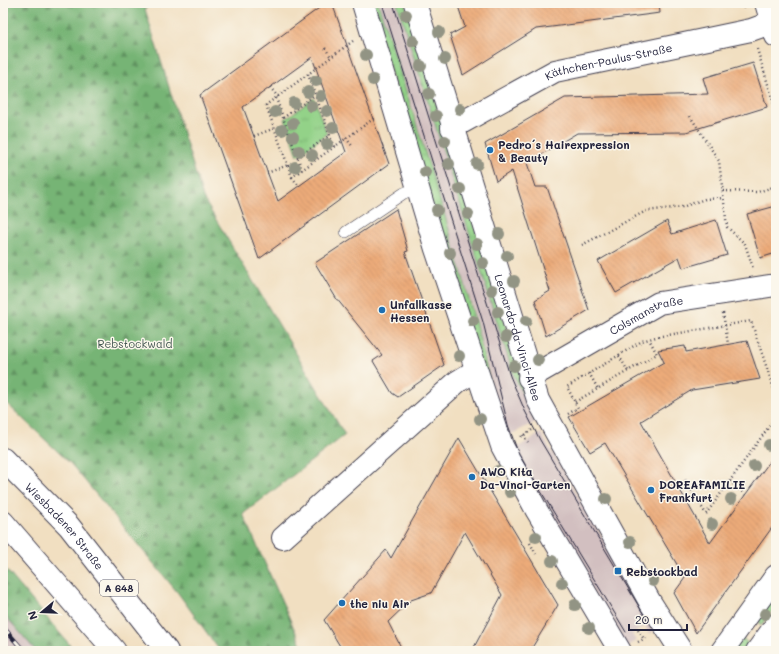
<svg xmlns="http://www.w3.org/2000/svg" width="779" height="654" font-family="Mali,sans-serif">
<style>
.railway{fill:#d2bfc0}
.grass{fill:url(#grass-tufts);stroke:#5a7a62}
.forest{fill:url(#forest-firs);stroke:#4c6b58}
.building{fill:url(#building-back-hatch);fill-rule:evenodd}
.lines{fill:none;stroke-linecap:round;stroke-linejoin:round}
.service-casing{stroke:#413e4f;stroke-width:12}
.minor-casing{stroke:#413e4f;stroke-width:24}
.motorway-casing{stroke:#413e4f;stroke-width:24}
.path{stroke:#413e4f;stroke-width:2.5;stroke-dasharray:1 3;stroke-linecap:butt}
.service{stroke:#fff;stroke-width:11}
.minor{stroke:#fff;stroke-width:22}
.motorway{stroke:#fff;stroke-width:22}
.tram{stroke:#22223b;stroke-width:1}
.rail-casing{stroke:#22223b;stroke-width:4.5}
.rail{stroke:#fbf7ec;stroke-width:3;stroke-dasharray:9;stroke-linecap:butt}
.tree{fill:#929484}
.poi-dot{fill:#1f6fb2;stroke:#fbf7ec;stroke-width:1.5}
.labels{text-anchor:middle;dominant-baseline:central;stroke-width:3;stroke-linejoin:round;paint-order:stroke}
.shield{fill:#fbf7ec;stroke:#636270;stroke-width:1}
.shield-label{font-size:10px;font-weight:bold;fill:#22223b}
.street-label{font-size:11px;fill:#22223b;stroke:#fbf7ec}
.poi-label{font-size:11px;font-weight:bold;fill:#22223b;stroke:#fbf7ec;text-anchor:start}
.park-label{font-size:11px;fill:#445752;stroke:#fbf7ec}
</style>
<defs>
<pattern id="grass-tufts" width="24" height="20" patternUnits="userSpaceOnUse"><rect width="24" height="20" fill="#93d288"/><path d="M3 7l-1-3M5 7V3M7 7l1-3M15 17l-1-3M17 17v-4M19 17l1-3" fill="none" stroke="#7eb476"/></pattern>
<pattern id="forest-firs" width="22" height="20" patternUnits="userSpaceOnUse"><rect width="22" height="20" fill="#76b474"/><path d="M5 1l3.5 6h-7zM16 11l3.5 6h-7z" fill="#609260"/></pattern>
<pattern id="building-back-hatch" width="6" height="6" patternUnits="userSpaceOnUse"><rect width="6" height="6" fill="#ecab79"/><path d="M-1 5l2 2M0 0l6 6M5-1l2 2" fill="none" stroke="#ca936a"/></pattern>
</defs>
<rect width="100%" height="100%" fill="#fbf7ec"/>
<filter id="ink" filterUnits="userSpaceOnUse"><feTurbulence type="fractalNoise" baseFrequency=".025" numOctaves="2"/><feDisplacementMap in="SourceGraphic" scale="8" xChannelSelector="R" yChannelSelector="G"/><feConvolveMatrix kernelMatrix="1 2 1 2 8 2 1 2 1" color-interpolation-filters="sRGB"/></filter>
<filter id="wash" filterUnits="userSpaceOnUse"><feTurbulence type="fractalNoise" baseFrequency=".012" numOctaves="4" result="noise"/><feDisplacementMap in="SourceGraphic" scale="16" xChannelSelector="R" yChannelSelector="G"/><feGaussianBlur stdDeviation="0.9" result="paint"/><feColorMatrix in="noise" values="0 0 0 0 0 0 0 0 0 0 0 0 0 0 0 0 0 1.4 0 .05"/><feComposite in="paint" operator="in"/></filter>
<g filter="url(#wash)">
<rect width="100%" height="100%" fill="#f1dfc1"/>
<!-- railway -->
<path class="railway" d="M378 3H397L514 376 536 422 505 437 472 306 414 113Z
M541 433 657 629 649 634 645 626 632 634 636 641 625 648 510 450 520 446Z
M3 613 6 616 36 651H3Z"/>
<!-- grass -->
<path class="grass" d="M369 3H378C402 76 424 149 447 223 465 285 484 346 495 411Z
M397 3H405L536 422 514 376Z
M314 98 327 134 298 155 285 119Z
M776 590V605L761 626 757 616Z
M741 637 748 643 742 651H731Z"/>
<!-- forest -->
<path class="forest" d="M3 3H152L145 9 203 198 345 435 243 514 304 651H220L178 593 71 464 3 400Z
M3 566 75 651H36L3 613Z"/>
<g id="blocks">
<!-- building -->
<path class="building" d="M326 3H332L389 164 259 259 200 95ZM312 57 346 152 278 201 243 107Z
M457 3H659L660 13 536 29 463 75 450 35 465 27Z
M753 63 767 107 686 132 577 133 527 163 535 187H547L589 310 546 336 535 300 550 291 512 171 496 181 485 144 565 98 708 94 703 78Z
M776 206V253L760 258 747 214Z
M396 209 408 251 405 252 444 365 398 397 392 393 373 361 382 355 336 298 315 263Z
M716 220 727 255 683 268 679 257 616 293 598 261 667 221 672 234Z
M747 341 760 379 692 390 641 421 710 543 776 453V522L696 633 674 593 685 578 605 443 590 452 569 417 664 362 658 350 685 346 686 352Z
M459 438 558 605 530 651H472L502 595 465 532 431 593 411 600 388 622 403 651H343L324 620 386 550 391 558Z"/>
</g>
</g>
<g filter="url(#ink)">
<use href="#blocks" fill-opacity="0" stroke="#413e4f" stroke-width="1"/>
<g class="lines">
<defs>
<path id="service" d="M346 232 404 193 417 188"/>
<g id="minor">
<path d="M363 3 436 249 502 446 537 511 620 651"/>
<path id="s1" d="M415 3 538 400 650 602 681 651"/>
<path d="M766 3 776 36"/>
<path id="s2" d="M452 128 555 71 751 30 776 21"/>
<path id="s3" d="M529 378 659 303 776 285"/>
<path d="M283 538 457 382 475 371"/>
<path d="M722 651 776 576"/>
<path d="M757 651 776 625"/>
</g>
<g id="motorway">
<path id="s4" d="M3 459 69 526 167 651"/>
<path d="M3 522 115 651"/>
</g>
</defs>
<!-- service casing -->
<use href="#service" class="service-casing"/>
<!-- minor casing -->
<use href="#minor" class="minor-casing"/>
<!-- motorway casing -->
<use href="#motorway" class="motorway-casing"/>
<!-- path -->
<path class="path" d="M742 3 744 10
M353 41 266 105 292 177 376 117
M325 48 331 57
M757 49 776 110
M308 74 334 147
M270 87 278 97
M276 98 302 170
M690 116 719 161 727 227 745 244 753 268
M283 118 315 95
M254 136 275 128
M346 138 353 147
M297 158 330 135
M267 173 288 165
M292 177 299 186
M723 191 758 192 776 186
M582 245 646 211 682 207 705 199 724 198
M723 313 728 344
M619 356 628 371
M589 373 598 389
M575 402 657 354 649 339
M568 414 578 408 567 387 642 341 656 337 751 321 776 395
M523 435 528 442
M521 437 532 430
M685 480 706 514 776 417
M730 481 745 495
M530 543 536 554
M638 630 644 639
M638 642 648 637"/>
<!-- service -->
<use href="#service" class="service"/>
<!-- minor -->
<use href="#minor" class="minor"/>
<!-- motorway -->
<use href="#motorway" class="motorway"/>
<!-- tram -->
<path class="tram" d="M382 3 483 322 508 425 519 455 626 632
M393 3 510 376 525 411 540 440 647 620"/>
<defs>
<path id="rail" d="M3 627 24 651
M3 645 8 651"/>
</defs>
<!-- rail casing -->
<use href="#rail" class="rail-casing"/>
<!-- rail -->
<use href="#rail" class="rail"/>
</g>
<!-- trees -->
<g class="tree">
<circle cx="406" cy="15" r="6"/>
<circle cx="439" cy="32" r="6"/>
<circle cx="413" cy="41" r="6"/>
<circle cx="366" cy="55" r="6"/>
<circle cx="445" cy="59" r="6"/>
<circle cx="421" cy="66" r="6"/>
<circle cx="373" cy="80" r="6"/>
<circle cx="316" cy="81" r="6"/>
<circle cx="308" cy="92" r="6"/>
<circle cx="429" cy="94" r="6"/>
<circle cx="321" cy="96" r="6"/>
<circle cx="294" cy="103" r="6"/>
<circle cx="311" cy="106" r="6"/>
<circle cx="460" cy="109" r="6"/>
<circle cx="327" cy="111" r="6"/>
<circle cx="275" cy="112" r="6"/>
<circle cx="436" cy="116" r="6"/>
<circle cx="293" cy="123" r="6"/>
<circle cx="333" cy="128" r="6"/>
<circle cx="282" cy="130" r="6"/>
<circle cx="293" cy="137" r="6"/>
<circle cx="445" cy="141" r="6"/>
<circle cx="327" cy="144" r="6"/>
<circle cx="299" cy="151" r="6"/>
<circle cx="312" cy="155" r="6"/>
<circle cx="449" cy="164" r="6"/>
<circle cx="477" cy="164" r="6"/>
<circle cx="295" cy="167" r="6"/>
<circle cx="425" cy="172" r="6"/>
<circle cx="460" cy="189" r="6"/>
<circle cx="437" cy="210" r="6"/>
<circle cx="468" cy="214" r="6"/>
<circle cx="499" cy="234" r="6"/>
<circle cx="477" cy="244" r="6"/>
<circle cx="450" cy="253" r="6"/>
<circle cx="507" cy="256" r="6"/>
<circle cx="483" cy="263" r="6"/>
<circle cx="514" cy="281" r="6"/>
<circle cx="492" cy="290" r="6"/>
<circle cx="498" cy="312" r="6"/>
<circle cx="473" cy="321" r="6"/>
<circle cx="526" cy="321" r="6"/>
<circle cx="506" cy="337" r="6"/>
<circle cx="459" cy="356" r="6"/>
<circle cx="538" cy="360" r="6"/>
<circle cx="514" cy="366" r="6"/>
<circle cx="480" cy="419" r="6"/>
<circle cx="769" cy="445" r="6"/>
<circle cx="754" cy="466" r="6"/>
<circle cx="498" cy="471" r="6"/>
<circle cx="510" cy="492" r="6"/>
<circle cx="606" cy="499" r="6"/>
<circle cx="731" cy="499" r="6"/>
<circle cx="712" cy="524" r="6"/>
<circle cx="536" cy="537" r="6"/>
<circle cx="630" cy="542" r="6"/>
<circle cx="552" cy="561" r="6"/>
<circle cx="653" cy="581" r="6"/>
<circle cx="562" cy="583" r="6"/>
<circle cx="575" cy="605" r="6"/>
<circle cx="765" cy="614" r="6"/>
<circle cx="589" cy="628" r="6"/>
</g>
</g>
<!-- markers -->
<g class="poi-dot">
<circle cx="490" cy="150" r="4"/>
<circle cx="382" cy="310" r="4"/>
<circle cx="472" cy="477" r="4"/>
<circle cx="651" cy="490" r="4"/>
<rect x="614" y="567" width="8" height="8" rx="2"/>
<circle cx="342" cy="603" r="4"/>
</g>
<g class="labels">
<!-- shield labels -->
<rect class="shield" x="100" y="580" width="38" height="16" rx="3"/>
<g class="shield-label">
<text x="119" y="588">A 648</text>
</g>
<!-- street labels -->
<g class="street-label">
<text stroke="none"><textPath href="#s2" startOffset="172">Käthchen-Paulus-Straße</textPath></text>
<text stroke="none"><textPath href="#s3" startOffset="134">Colsmanstraße</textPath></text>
<text stroke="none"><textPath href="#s1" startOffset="350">Leonardo-da-Vinci-Allee</textPath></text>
<text stroke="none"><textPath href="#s4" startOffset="91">Wiesbadener Straße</textPath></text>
</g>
<!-- poi labels -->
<g class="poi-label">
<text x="498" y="144">Pedro´s Hairexpression<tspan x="498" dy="13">&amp; Beauty</tspan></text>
<text x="390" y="304">Unfallkasse<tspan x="390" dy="13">Hessen</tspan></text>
<text x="480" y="471">AWO Kita<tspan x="480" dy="13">Da-Vinci-Garten</tspan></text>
<text x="659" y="484">DOREAFAMILIE<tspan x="659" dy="13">Frankfurt</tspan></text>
<text x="626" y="571">Rebstockbad</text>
<text x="350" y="603">the niu Air</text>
</g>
<!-- park labels -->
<g class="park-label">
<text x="135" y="343">Rebstockwald</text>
</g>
</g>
<!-- margin -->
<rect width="779" height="654" fill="none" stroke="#fbf7ec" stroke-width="16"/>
<!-- north arrow -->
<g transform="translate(42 612) rotate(251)" stroke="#fbf7ec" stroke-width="3" paint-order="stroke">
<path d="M0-3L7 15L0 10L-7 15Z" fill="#22223b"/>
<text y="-6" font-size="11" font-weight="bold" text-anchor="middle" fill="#22223b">N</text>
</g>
<!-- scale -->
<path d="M629 624v6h58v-6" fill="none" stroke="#22223b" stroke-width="2"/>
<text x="635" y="624" font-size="12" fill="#22223b" stroke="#fbf7ec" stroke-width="3" paint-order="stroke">20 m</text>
</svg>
